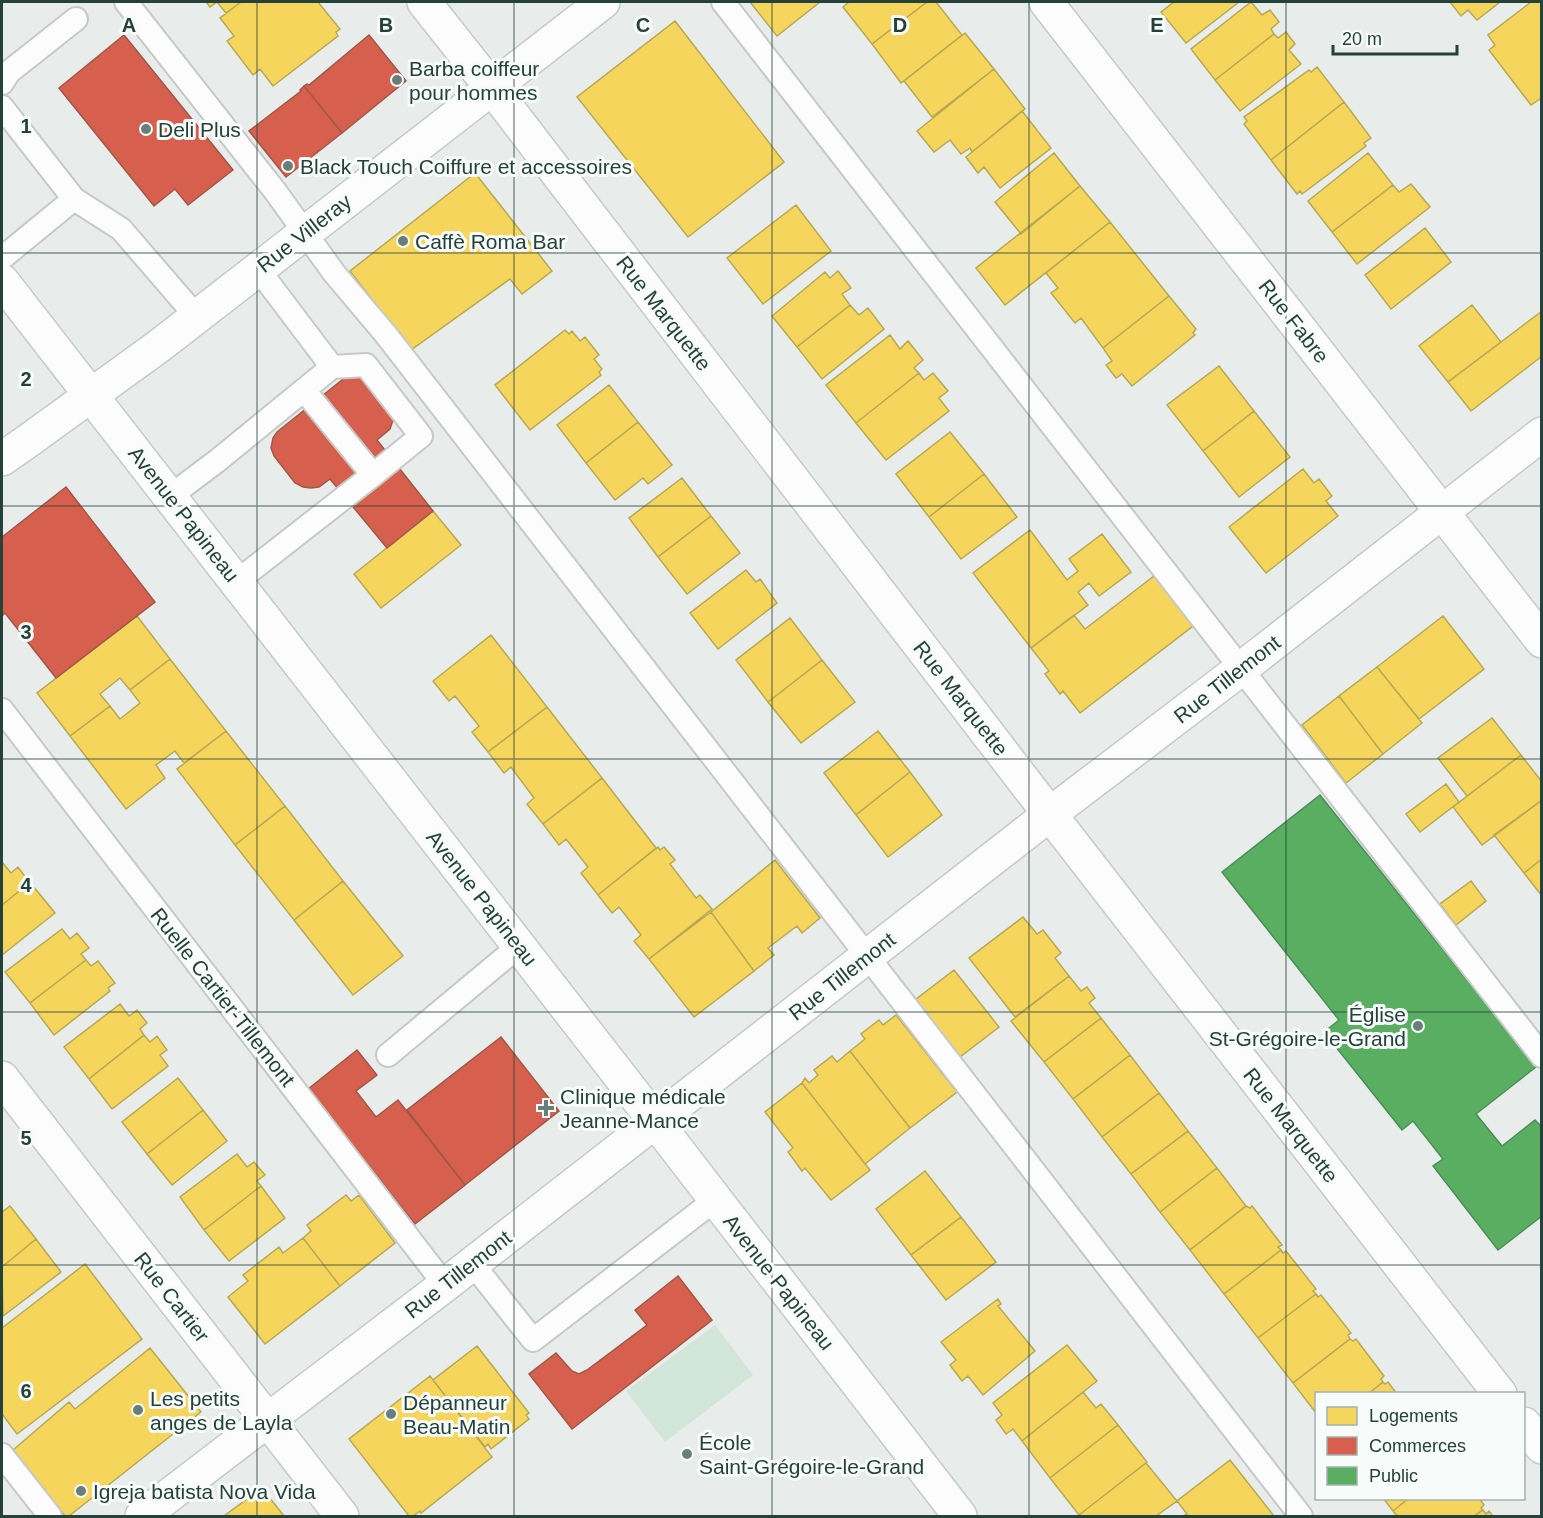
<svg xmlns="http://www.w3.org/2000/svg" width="1543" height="1518" font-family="Helvetica,sans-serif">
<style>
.green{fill:#d1e6d8}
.homes{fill:#f6d55c;stroke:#b7a952;stroke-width:1.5}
.shops{fill:#d6604d;stroke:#a15747;stroke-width:1.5}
.public{fill:#5aae61;stroke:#4a8e55;stroke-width:1.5}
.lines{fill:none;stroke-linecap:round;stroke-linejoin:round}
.lane-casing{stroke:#c5cac8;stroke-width:26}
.street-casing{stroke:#c5cac8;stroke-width:36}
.secondary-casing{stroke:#c3cbc8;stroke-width:36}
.lane{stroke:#fcfcfc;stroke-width:22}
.street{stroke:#fcfcfc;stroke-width:33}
.secondary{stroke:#fcfcfc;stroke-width:33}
.grid{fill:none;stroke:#24423a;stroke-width:1.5;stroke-opacity:0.55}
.poi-dot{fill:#697e78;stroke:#f7fbf9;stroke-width:2}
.labels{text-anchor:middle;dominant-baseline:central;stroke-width:6;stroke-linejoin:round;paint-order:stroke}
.poi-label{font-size:21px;fill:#24423a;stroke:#f7fbf9;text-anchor:start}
.street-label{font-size:21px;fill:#24423a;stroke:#f7fbf9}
.grid-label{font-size:20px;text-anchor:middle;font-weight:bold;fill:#24423a;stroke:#f7fbf9;stroke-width:6;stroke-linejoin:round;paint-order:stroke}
</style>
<rect width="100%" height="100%" fill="#e8edeb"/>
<!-- green -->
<path class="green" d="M715 1325 753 1375 665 1442 626 1391Z"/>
<!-- homes -->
<path class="homes" d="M206 2H241L226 13 217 2 210 7Z
M241 2H318L340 29 336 32 338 36 273 86 260 69 253 75 227 41 234 36 220 18Z
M750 2H820L777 36Z
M849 2H927L872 44 843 7Z
M927 2H936L962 35 901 83 872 44Z
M1174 2H1239L1186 43 1161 12Z
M1251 2 1262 15 1270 10 1279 22 1271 29 1274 34 1215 80 1191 49Z
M1450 2H1500L1477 20 1468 10 1461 16Z
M1531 2H1542V101L1540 99 1531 105 1489 50 1495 45 1488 35Z
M675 21 784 162 688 237 577 97Z
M1286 32 1295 44 1289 50 1301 64 1240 111 1215 80 1274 34 1278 38Z
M965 33 994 69 932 117 904 81Z
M1317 67 1344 102 1271 160 1244 124 1247 121 1244 117 1309 70 1311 72Z
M994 69 1025 109 972 152 970 148 961 154 950 140 934 152 917 131Z
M1344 102 1371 138 1364 143 1366 146 1302 194 1300 191 1297 194 1271 160Z
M1022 111 1051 148 1000 188 984 167 978 173 966 157Z
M1054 153 1080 186 1021 234 995 202Z
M1368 153 1393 185 1332 232 1308 201Z
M475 173 552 271 522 294 510 279 411 350 350 271Z
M1411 184 1430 207 1357 264 1332 232 1393 185 1399 192Z
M1080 186 1110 222 1005 305 976 268Z
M796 205 831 251 763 304 727 258Z
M1110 222 1169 296 1103 348 1081 318 1075 323 1051 293 1058 288 1046 273Z
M1425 228 1451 262 1391 309 1365 275Z
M838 271 851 288 842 294 850 305 797 347 772 316 825 272 830 278Z
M1169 296 1196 329 1193 333 1195 335 1132 386 1122 374 1116 378 1106 365 1112 361 1103 348Z
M850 305 859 315 868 308 884 329 822 379 797 347Z
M1472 305 1501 342 1448 382 1419 346Z
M1542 311V356L1471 411 1448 382Z
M565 330 569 334 572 331 580 341 585 337 599 355 594 359 602 369 599 372 601 375 530 430 495 385Z
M890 335 900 349 908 341 923 360 914 368 919 373 856 423 826 385Z
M1219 366 1254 411 1203 451 1167 405Z
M919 373 924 380 933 373 948 391 939 398 949 411 886 460 856 423Z
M609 385 638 422 586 463 557 425Z
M1254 411 1290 457 1239 497 1203 451Z
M638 422 672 465 648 484 643 478 615 500 586 463Z
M950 432 984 474 929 517 896 474Z
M1303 469 1314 483 1319 479 1332 496 1326 501 1338 516 1266 573 1229 527Z
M984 474 1017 517 961 559 929 517Z
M682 478 711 516 658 557 629 518Z
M433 511 461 545 381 608 354 574Z
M711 516 740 553 687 594 658 557Z
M1030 530 1067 580 1078 571 1069 559 1102 534 1131 572 1099 596 1089 583 1078 592 1088 605 1031 648 973 573Z
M746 570 756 582 760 579 777 603 718 649 690 613Z
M1154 576 1193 626 1080 713 1063 691 1060 694 1045 674 1049 671 1031 648 1074 615 1085 629Z
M137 616 170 659 130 690 120 678 100 694 110 706 70 736 37 693Z
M1443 616 1484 669 1419 719 1377 667Z
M790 618 822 660 768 702 736 660Z
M491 635 547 707 488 752 472 732 479 726 455 696 449 701 433 681Z
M170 659 226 731 184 763 175 751 156 765 165 778 126 809 70 736 110 706 120 719 140 703 130 690Z
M822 660 855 702 801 743 768 702Z
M1377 667 1422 723 1383 754 1339 696Z
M1339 696 1383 754 1346 783 1302 725Z
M547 707 602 778 543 824 527 804 534 798 511 767 504 773 488 752Z
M1492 718 1521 755 1467 796 1438 758Z
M226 731 285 806 235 845 177 769Z
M878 731 910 772 856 815 824 773Z
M1521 755 1542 782V800L1482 845 1453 807Z
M910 772 942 815 888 857 856 815Z
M602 778 656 848 598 895 581 873 588 867 566 839 559 845 543 824Z
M1446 784 1459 802 1420 832 1406 814Z
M1542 800V859L1524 873 1494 835Z
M285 806 343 881 294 920 235 845Z
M658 847 660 850 664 847 675 860 670 864 696 898 700 895 712 909 649 959 634 941 641 935 619 907 612 913 598 895Z
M1542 859V896L1524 873Z
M775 860 820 918 802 933 797 926 768 948 774 955 754 971 711 912Z
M2 862 11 873 18 867 27 879 21 885 23 888 2 905Z
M343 881 403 956 353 995 294 920Z
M1471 881 1486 901 1456 925 1440 904Z
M33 886 55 913 2 955V905L23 888 26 892Z
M711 912 754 971 694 1017 649 959Z
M1023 917 1037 934 1043 930 1061 953 1055 958 1069 976 1015 1017 969 958Z
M62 929 70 939 77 933 89 948 81 954 86 960 30 1003 5 972Z
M86 960 91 966 98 961 115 983 108 988 110 991 54 1035 30 1003Z
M954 970 999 1027 960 1057 915 1000Z
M1069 976 1081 991 1087 987 1095 998 1089 1003 1101 1018 1044 1062 1011 1021Z
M120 1004 129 1016 137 1010 147 1023 140 1029 144 1035 89 1079 64 1047Z
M896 1015 957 1092 910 1128 850 1051 865 1039 861 1034 879 1020 883 1025Z
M1101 1018 1130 1055 1073 1099 1044 1062Z
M144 1035 150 1042 157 1036 167 1050 160 1055 168 1066 112 1109 89 1079Z
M850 1051 910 1128 865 1164 802 1083 805 1078 809 1083 818 1075 814 1070 832 1056 837 1062Z
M1130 1055 1159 1093 1102 1137 1073 1099Z
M178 1078 203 1110 147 1154 122 1122Z
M802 1083 870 1170 831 1200 805 1168 802 1171 788 1152 793 1148 765 1112Z
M1159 1093 1188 1131 1131 1174 1102 1137Z
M203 1110 227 1141 172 1185 147 1154Z
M1188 1131 1217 1168 1160 1212 1131 1174Z
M237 1154 247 1167 254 1162 265 1175 257 1181 261 1186 204 1230 180 1197Z
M1217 1168 1246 1206 1190 1250 1160 1212Z
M925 1171 961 1217 911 1255 876 1209Z
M261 1186 285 1218 229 1261 204 1230Z
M346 1195 351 1201 359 1195 395 1243 340 1286 303 1238 311 1231 307 1225Z
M10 1206 36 1239 2 1267V1212Z
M1246 1206 1250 1208 1252 1206 1282 1245 1278 1247 1281 1250 1224 1294 1190 1250Z
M961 1217 996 1262 946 1300 911 1255Z
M303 1238 340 1286 265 1344 228 1297 248 1281 243 1275 279 1247 283 1253Z
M36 1239 61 1272 3 1316 2 1267Z
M1281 1250 1283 1253 1286 1251 1316 1289 1313 1291 1316 1294 1258 1338 1224 1294Z
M85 1264 142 1339 17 1434 2 1414V1328Z
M1316 1294 1318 1297 1321 1295 1351 1333 1348 1335 1350 1339 1293 1383 1258 1338Z
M998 1299 1001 1304 998 1306 1035 1351 983 1395 968 1376 962 1381 950 1365 956 1360 941 1342Z
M1350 1339 1353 1341 1356 1339 1384 1376 1381 1379 1383 1382 1368 1394H1316V1413L1293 1383Z
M1067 1345 1097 1381 1022 1441 1013 1429 1006 1434 996 1420 1002 1415 993 1403Z
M477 1346 529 1413 526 1415 529 1419 491 1449 488 1444 485 1447 433 1380Z
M150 1348 201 1412 69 1516H65L13 1450 69 1402 75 1409Z
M430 1376 492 1457 421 1513 420 1511 413 1516H409L349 1439Z
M1383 1382 1385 1384 1388 1382 1397 1394H1368Z
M1083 1392 1096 1408 1101 1404 1118 1425 1050 1478 1022 1441Z
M1118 1425 1147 1462 1079 1515 1050 1478Z
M1230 1460 1274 1516H1183L1187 1514 1177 1501Z
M1146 1463 1177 1501 1156 1516H1081L1079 1515Z
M262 1488 284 1516H224Z
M1383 1498H1409L1393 1511Z
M1409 1498H1479L1484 1505 1481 1508 1483 1510 1474 1516H1397L1393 1511Z
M1483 1510 1486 1514 1489 1511 1493 1516H1474Z"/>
<!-- shops -->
<path class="shops" d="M124 35 233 170 188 205 175 189 154 206 59 88Z
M369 35 406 81 342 133 304 86 307 84 309 85Z
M304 86 342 133 286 177 249 131 301 91 300 90Z
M355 375 362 377 394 417 390 429 377 440 433 511 387 548 330 479 319 487 311 488 303 487 295 483 274 456 271 448 273 438 277 432 347 376Z
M66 487 155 602 56 678 5 613 2 616V537Z
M501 1037 559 1111 465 1185 407 1110Z
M357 1050 377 1075 356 1091 376 1117 398 1100 465 1185 415 1224 308 1089Z
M678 1276 712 1320 572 1429 529 1374 556 1353 572 1371 579 1374 587 1370 647 1325 635 1310Z"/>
<!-- public -->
<path class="public" d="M1320 795 1536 1067 1476 1114 1502 1146 1535 1120 1542 1127V1216L1498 1250 1433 1166 1443 1159 1413 1121 1402 1130 1324 1032 1339 1020 1222 872Z"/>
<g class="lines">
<defs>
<path id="lane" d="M126 2 275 191 334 273 387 336 1301 1516
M723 2 1542 1056
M2 83 9 72 76 19
M2 107 74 199
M2 258 74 199 121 229 196 316
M332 367 366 365 421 436 373 475
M169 497 217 461 332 367 258 269
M236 582 373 475 304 390
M2 710 445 1285
M388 1055 519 946
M472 1263 533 1340 715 1200
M2 1455 50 1516"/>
<path id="street" d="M424 2 492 88 1024 781 1500 1394
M1046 2 1542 641
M2 1078 342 1516
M1524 1424 1542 1447
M142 1516 445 1285 1050 814 1242 668 1542 434"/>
<path id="secondary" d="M2 281 655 1121 960 1516
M2 459 25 443 159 346 603 2"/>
</defs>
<!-- lane casing -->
<use href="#lane" class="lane-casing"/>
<!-- street casing -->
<use href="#street" class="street-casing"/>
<!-- secondary casing -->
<use href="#secondary" class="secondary-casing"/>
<!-- lane -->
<use href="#lane" class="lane"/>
<!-- street -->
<use href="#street" class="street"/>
<!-- secondary -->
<use href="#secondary" class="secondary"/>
</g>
<!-- grid -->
<path class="grid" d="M257 2V1516M514 2V1516M772 2V1516M1029 2V1516M1286 2V1516M2 253H1542M2 506H1542M2 759H1542M2 1012H1542M2 1265H1542"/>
<!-- markers -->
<g class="poi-dot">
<circle cx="397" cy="80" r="6"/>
<circle cx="146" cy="129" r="6"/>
<circle cx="288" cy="166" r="6"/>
<circle cx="403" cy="241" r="6"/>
<circle cx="1418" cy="1026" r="6"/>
<path d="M543 1099h6v6h6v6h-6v6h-6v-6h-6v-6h6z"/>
<circle cx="138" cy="1410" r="6"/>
<circle cx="391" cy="1414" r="6"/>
<circle cx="687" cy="1454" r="6"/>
<circle cx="81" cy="1491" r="6"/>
</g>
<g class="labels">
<!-- poi labels -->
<g class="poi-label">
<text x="409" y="68">Barba coiffeur<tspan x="409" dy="24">pour hommes</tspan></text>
<text x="158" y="129">Deli Plus</text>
<text x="300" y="166">Black Touch Coiffure et accessoires</text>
<text x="415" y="241">Caffè Roma Bar</text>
<text x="1406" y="1014" text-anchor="end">Église<tspan x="1406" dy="24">St-Grégoire-le-Grand</tspan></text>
<text x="560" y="1096">Clinique médicale<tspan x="560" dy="24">Jeanne-Mance</tspan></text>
<text x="150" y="1398">Les petits<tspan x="150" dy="24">anges de Layla</tspan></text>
<text x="403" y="1402">Dépanneur<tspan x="403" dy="24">Beau-Matin</tspan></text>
<text x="699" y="1442">École<tspan x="699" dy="24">Saint-Grégoire-le-Grand</tspan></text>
<text x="93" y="1491">Igreja batista Nova Vida</text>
</g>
<!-- street labels -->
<g class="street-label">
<text transform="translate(304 233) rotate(-38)">Rue Villeray</text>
<text transform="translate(664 313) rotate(52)">Rue Marquette</text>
<text transform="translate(1294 321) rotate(52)">Rue Fabre</text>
<text transform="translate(184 514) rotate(52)">Avenue Papineau</text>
<text transform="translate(1227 679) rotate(-38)">Rue Tillemont</text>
<text transform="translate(961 698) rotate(52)">Rue Marquette</text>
<text transform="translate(482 898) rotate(52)">Avenue Papineau</text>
<text transform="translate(842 976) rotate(-38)">Rue Tillemont</text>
<text transform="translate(223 997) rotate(52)">Ruelle Cartier-Tillemont</text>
<text transform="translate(1291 1125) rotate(52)">Rue Marquette</text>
<text transform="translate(458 1274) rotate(-38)">Rue Tillemont</text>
<text transform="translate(779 1282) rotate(52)">Avenue Papineau</text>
<text transform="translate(172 1297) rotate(52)">Rue Cartier</text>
</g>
</g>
<g class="grid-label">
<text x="129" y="32">A</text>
<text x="386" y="32">B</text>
<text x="643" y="32">C</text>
<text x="900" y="32">D</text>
<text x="1157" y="32">E</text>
<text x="26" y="133">1</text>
<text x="26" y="386">2</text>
<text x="26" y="639">3</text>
<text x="26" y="892">4</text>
<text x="26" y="1145">5</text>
<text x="26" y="1398">6</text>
</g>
<!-- border -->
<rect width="1543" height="1518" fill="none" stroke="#24423a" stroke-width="6"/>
<!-- legend -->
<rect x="1315" y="1392" width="210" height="108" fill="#f7fbf9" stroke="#a3b1ad" stroke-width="1.5"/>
<rect x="1327" y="1407" width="30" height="18" fill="#f6d55c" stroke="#a3b1ad" stroke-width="1.5"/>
<text x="1369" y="1422" font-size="18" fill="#24423a">Logements</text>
<rect x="1327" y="1437" width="30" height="18" fill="#d6604d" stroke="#a3b1ad" stroke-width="1.5"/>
<text x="1369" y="1452" font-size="18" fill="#24423a">Commerces</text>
<rect x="1327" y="1467" width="30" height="18" fill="#5aae61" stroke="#a3b1ad" stroke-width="1.5"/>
<text x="1369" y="1482" font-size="18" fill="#24423a">Public</text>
<!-- scale -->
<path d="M1333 45v9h124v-9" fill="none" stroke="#24423a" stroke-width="3"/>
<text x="1342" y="45" font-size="18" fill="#24423a" stroke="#f7fbf9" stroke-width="4.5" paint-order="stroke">20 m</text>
</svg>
